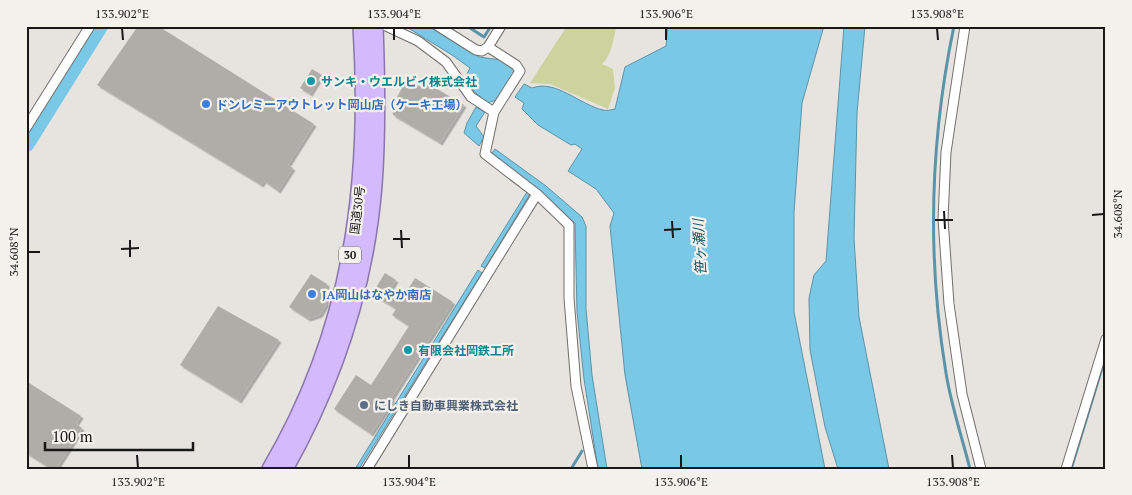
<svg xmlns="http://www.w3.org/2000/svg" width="1132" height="495" font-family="'PT Serif','Noto Sans JP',serif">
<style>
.green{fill:#ccd39d}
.water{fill:#79c8e6;stroke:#5c93a8}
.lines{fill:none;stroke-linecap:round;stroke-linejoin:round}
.stream{stroke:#5c93a8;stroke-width:3}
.river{stroke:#79c8e6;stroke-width:18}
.building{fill:#b0ada9;filter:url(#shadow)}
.minor-casing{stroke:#726f6b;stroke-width:11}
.trunk-casing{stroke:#8a76ac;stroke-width:18}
.minor{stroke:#fff;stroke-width:9}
.trunk{stroke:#d2bafc;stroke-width:15}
.ticks{fill:none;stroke:#191816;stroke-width:2}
.culture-dot{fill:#0f9aa8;stroke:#f4f1ec;stroke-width:2}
.shop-dot{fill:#3f7fe0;stroke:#f4f1ec;stroke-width:2}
.service-dot{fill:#5c6f8a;stroke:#f4f1ec;stroke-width:2}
.labels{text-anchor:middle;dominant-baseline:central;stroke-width:4.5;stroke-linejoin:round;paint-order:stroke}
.shield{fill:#f4f1ec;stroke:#5b5956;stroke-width:1}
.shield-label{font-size:11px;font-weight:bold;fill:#191816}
.culture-label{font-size:12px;font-weight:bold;fill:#0d838f;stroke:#f4f1ec;text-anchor:start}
.shop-label{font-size:12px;font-weight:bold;fill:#366cbe;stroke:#f4f1ec;text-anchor:start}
.street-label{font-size:12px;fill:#191816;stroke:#f4f1ec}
.service-label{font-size:12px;font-weight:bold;fill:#4e5e75;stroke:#f4f1ec;text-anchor:start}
.water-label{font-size:14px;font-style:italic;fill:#13556a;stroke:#f4f1ec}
.neatline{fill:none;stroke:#191816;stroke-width:2}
.ticks-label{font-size:12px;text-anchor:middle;fill:#191816}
</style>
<defs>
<filter id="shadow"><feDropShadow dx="2.5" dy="2.5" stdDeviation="0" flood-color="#0004"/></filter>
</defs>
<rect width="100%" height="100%" fill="#e7e4df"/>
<!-- green -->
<path class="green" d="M567 26H617C612 40 613 54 602 64L613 69 615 88 608 109 550 84 530 83Z"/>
<!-- water -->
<path class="water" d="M405 26H428L479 57 501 60 511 66 514 71 515 77 501 99 490 102 488 104 480 99 481 97 473 91 466 76 470 68 452 55Z
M668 26H824L802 103 794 212V312L825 469H642L625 375 610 226 614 213 596 189 568 171 582 149 575 144 571 145 538 125 522 109 524 103 515 97 524 84 532 88C556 79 580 105 603 110 606 111 611 110 615 109L625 67 666 46Z
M844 26H865L857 113 854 238 859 317 889 469H838L825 427 810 350 809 298 814 275 826 261Z
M476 107 485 112 476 126 484 137 479 146 464 133 467 123Z
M495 149 546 186 582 217 586 226V309L592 375 607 469H598L584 379 577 312 575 223 491 154Z
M527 192 530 194 485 268 481 266Z
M478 270 482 273 359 469H355Z"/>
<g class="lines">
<!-- stream -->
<path class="stream" d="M467 26 484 37 491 26
M954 26C930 141 927 258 946 373 951 405 962 437 970 469
M571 469 582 451
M1071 469 1106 355"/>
<!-- river -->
<path class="river" d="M26 143 99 26"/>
</g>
<!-- building -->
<path class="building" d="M138 26H158L314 124 288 165 293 168 278 191 264 181 261 185 97 85Z
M312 69 322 75 310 94 300 88Z
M407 79 423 88 429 84 464 105 440 143 393 115 392 106Z
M385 273 396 280 391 288 404 296 415 278 453 302 391 399 393 400 371 434 334 409 356 375 371 385 409 326 392 315 396 309 372 294Z
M311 274 327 284 326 305 320 315 308 319 289 307Z
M218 306 279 340 239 401 180 365Z
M26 381 81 416 76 424 82 428 56 469H51L26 453Z"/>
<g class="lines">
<defs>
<path id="minor" d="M386 26 418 41 446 62 471 97 494 112
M438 26 476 50 482 51 488 47 501 26
M965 26 946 152 943 219 949 304 962 394 981 469
M26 128 90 26
M537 194 569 225V298L576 386 593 469
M367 469 537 194 485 154 494 112 520 71 516 65 488 47
M1066 469 1106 339"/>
<path id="trunk" d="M270 469C352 330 371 185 361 26
M285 469C334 382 366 285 374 185 378 132 377 79 375 26"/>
</defs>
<!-- minor casing -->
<use href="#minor" class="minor-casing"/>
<!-- trunk casing -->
<use href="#trunk" class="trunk-casing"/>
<!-- minor -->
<use href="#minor" class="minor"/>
<!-- trunk -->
<use href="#trunk" class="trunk"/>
</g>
<!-- ticks -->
<path class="ticks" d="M122 28 123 40M394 28V40M666 28V40M937 28 938 40M944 211 945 229M1092 215 1104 214M935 220H953M672 221 673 238M401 230 402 248M664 230 681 229M393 239H410M130 240V257M121 249 139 248M28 252H40M137 455 138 468M409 455V468M681 455V468M952 455 953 468"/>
<!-- markers -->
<g class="culture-dot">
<circle cx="311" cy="81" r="5"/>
<circle cx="408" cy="350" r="5"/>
</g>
<g class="shop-dot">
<circle cx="206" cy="104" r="5"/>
<circle cx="312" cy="294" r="5"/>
</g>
<circle class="service-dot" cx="364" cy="405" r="5"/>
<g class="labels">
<!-- shield labels -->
<rect class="shield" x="339" y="246.5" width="22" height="17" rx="4"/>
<g class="shield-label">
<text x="350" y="255">30</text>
</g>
<!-- culture labels -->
<g class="culture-label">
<text x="321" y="81">サンキ・ウエルビイ株式会社</text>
<text x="418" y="350">有限会社岡鉄工所</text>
</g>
<!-- shop labels -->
<g class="shop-label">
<text x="216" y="104">ドンレミーアウトレット岡山店（ケーキ工場）</text>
<text x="322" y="294">JA岡山はなやか南店</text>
</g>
<!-- street labels -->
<g class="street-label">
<text transform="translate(357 210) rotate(-83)">国道30号</text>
</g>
<!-- service labels -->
<g class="service-label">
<text x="374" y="405">にしき自動車興業株式会社</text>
</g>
<!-- water labels -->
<g class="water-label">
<text transform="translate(699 247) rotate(-93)">笹ヶ瀬川</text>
</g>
</g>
<!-- border -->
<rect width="1132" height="495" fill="none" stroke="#f4f1ec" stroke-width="55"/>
<!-- scale -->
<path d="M45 442v8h148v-8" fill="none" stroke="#191816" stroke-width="2.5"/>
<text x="52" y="442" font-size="15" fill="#191816" stroke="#f4f1ec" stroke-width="4" paint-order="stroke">100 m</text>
<rect x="28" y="28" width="1076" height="440" class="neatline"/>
<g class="ticks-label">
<text x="122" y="18">133.902°E</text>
<text x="394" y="18">133.904°E</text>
<text x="666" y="18">133.906°E</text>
<text x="937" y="18">133.908°E</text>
<text transform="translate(1118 214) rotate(-90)" y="4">34.608°N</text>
<text transform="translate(14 252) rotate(-90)" y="4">34.608°N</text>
<text x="138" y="486">133.902°E</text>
<text x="409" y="486">133.904°E</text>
<text x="681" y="486">133.906°E</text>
<text x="953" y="486">133.908°E</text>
</g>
</svg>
